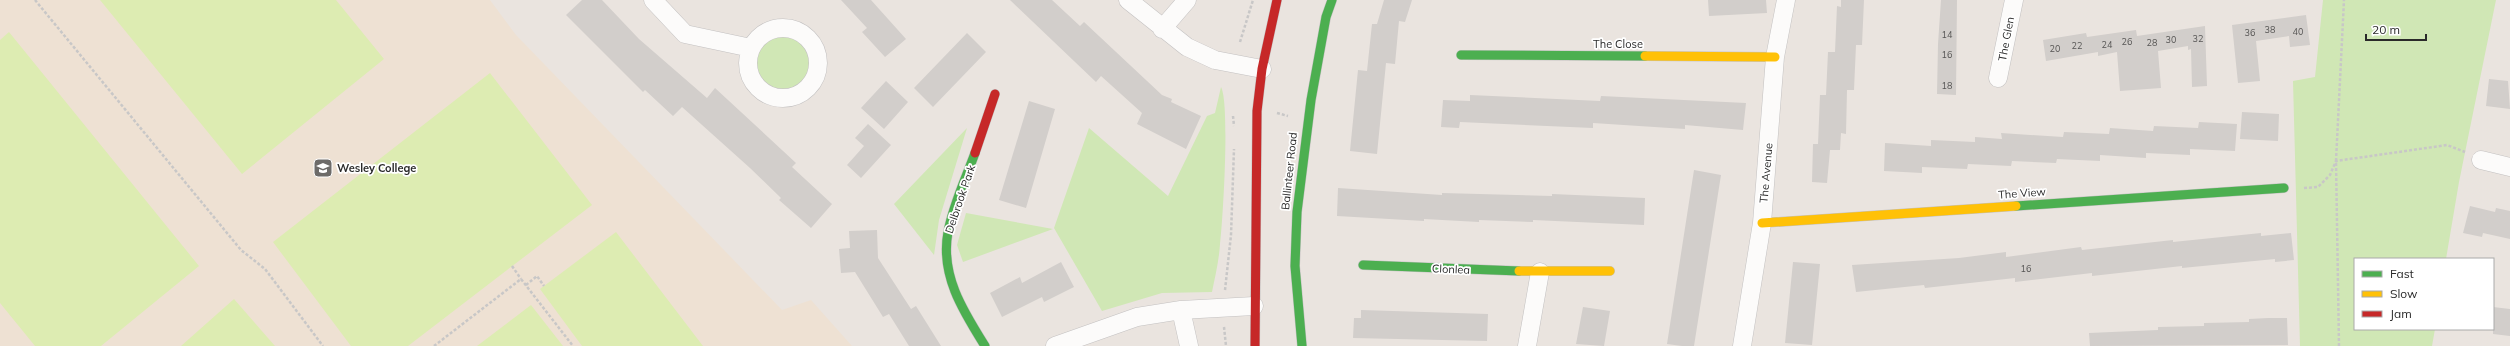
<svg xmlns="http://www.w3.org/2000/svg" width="2510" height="346" font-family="Mulish,sans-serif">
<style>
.education{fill:#eee1d3}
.green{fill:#d0e7b5}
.pitch{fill:#ddecb2}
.building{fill:#d2cecb}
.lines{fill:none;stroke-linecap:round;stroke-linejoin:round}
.street-casing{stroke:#c3c1c1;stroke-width:19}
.fast-casing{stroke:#c3c1c1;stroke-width:10}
.slow-casing{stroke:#c3c1c1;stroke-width:10}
.jam-casing{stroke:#c3c1c1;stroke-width:10}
.path{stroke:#c8c7c7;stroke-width:2.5;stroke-dasharray:3 2;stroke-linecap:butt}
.street{stroke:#fcfbfa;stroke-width:18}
.fast{stroke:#4caf50;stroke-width:9}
.slow{stroke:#ffc107;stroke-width:9}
.jam{stroke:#c62828;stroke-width:9}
.labels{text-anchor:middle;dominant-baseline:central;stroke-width:3.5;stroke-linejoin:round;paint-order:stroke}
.number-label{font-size:9px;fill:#555453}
.street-label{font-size:11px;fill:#2a2a2a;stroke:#fff}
.poi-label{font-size:11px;font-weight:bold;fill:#2a2a2a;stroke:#fff;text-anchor:start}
</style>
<rect width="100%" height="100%" fill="#eae4df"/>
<!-- education -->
<path class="education" d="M0 0H490L516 35 782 310 811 300 852 346H0Z"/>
<!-- green -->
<path class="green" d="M2323 0H2496L2459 182 2446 259H2355V329H2435L2432 346H2300L2293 81 2315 77Z
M754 64a28 28 0 1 1 56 0a28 28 0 1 1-56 0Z
M1221 87C1230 103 1223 220 1220 244 1219 261 1215 277 1212 292L1162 293 1102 311 1054 228 1089 128 1168 196 1207 116 1215 113Z
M967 128 939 220 934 255 894 204Z
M966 213 1053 229 963 262 957 245Z"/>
<!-- pitch -->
<path class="pitch" d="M100 0H336L384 59 242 174Z
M9 32 199 266 101 346H35L0 303V40Z
M490 73 592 205 408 346H351L273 242Z
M616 232 703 346H582L540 289Z
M234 299 275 346H181Z
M531 305 563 346H477Z"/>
<!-- building -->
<path class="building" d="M582 0H602L639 39 707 98 715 88 796 163 792 167 832 204 811 228 779 200 781 198 750 168 682 107 673 116 645 90 643 92 566 15Z
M841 0H871L906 39 885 57 862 32 867 28Z
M1010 0H1052L1080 26 1084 22 1162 95 1172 99 1171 102 1201 116 1186 149 1137 124 1142 113 1101 76 1096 82Z
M1384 0H1412L1405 22 1399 21 1395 64 1386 63 1377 154 1350 151 1358 70 1367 71 1372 24H1377Z
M1708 0H1766L1767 13 1709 16Z
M1841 0H1864L1862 45H1856L1854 90H1847L1846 134 1841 133 1840 150H1830L1827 183 1812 182 1813 144H1818L1820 95H1826L1828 52H1835L1837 6 1841 7Z
M1941 0H1957L1956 95 1937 94 1938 44Z
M2306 15 2310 45 2290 47 2289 36 2256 41 2260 81 2238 83 2232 25Z
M2205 26 2207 86 2192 87 2191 49 2188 50V46L2158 51 2161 88 2120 91 2117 52 2098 56V52L2046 61 2043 40 2086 33 2087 37 2136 30 2137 36Z
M967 33 986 52 933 107 914 88Z
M2489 79 2508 81 2510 109 2486 106Z
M886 81 908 102 884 129 861 108Z
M1470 95 1600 101 1601 96 1746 103 1743 130 1685 125V129L1593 123V128L1460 122 1459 128 1441 127 1443 100 1470 101Z
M1029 101 1055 109 1026 208 999 200Z
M2242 112 2279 114 2278 141 2240 139Z
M2199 122 2237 124 2235 151 2190 149V155L2146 153V158L2100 155V161L2057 159 2056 163 2012 161 2011 166 1968 164 1967 169 1922 167V173L1884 171 1885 143 1931 146V140L1975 142V137L2002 139 2001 133 2063 137 2064 132 2109 134 2110 128 2153 131 2154 126 2198 128Z
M868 124 891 145 861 178 847 165 864 146 855 138Z
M1694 170 1721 175 1694 346H1682L1667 344Z
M1338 188 1442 195V193L1552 196V194L1645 198 1644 225 1533 220V222L1479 220V222L1424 219V221L1337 216Z
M2470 206 2495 212 2496 208 2510 211V239L2483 233 2482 237 2463 233Z
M877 230 878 258 911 309 916 306 941 346H909L889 314 883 317 855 272 841 273 839 249 850 248 849 231Z
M2261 233V236L2291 233 2294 260 2275 262V259L2182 268V266L2092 276V273L2015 282V278L1925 288 1924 285 1856 292 1852 265 1959 258 2006 252V257L2081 247 2082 250 2173 240V242Z
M1061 262 1074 287 1044 302 1042 297 1002 317 990 293 1020 277 1022 283Z
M1793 262 1820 264 1812 345 1785 343Z
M1583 307 1610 311 1604 346 1576 344Z
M2493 307 2510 309V336L2493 334Z
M1361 310 1488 314 1487 341 1353 338 1354 318H1361Z
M2268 318H2287L2288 345 2090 346 2089 333 2158 330V327L2204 326V323L2249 322V319Z"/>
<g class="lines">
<defs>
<path id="street" d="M653 0 685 34 751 48
M1128 0 1187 47 1215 60 1262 69
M748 63a35 35 0 1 1 70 0a35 35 0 1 1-70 0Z
M1162 29 1187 0
M1998 78 2014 0
M2481 160 2510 167
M1181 310 1189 346
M1055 346 1137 317 1181 310 1254 306
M1527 346 1540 272
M1742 346 1762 223 1775 57 1786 0"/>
<path id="fast" d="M1461 55 1645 56
M975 153C966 178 953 205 948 232 940 275 963 311 985 346
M2016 206 2284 188
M1363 265 1519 271
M1302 346 1295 266 1297 212 1311 100 1326 17 1332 0"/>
<path id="slow" d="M1645 56 1775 57
M1762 223 2016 206
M1519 271H1610"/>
<path id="jam" d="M975 153 995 94
M1255 346 1257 111 1262 69 1277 0"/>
</defs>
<!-- street casing -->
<use href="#street" class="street-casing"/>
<!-- fast casing -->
<use href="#fast" class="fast-casing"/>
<!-- slow casing -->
<use href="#slow" class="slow-casing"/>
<!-- jam casing -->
<use href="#jam" class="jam-casing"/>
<!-- path -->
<path class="path" d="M35 0 241 250 265 269 323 346
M1240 42 1253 0
M1277 113 1288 116
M1233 116 1234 126
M2304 188 2318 187 2330 175 2336 161 2447 145 2465 152
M512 266 521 279
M526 285 537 276 544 286
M1225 290 1231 235 1234 149
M1224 327 1226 346
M434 346 521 279 573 346
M2339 346 2336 161 2344 0"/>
<!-- street -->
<use href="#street" class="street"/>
<!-- fast -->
<use href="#fast" class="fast"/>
<!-- slow -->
<use href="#slow" class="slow"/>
<!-- jam -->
<use href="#jam" class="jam"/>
</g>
<!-- icons -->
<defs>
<symbol id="school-square" viewBox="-11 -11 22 22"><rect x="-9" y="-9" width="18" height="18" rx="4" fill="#6d6b69" stroke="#fff"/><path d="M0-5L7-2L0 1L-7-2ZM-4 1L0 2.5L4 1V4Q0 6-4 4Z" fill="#fff"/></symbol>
</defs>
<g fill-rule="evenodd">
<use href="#school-square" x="312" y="157" width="22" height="22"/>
</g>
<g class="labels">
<!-- number labels -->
<g class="number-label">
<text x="2270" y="29">38</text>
<text x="2298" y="31">40</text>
<text x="2250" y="32">36</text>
<text x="1947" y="34">14</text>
<text x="2198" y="38">32</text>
<text x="2171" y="39">30</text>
<text x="2127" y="41">26</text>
<text x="2152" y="42">28</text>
<text x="2107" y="44">24</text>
<text x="2077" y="45">22</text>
<text x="2055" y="48">20</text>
<text x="1947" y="54">16</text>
<text x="1947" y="85">18</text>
<text x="2026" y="268">16</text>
</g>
<!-- street labels -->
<g class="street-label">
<text transform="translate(2006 39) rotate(-79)">The Glen</text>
<text x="1618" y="44">The Close</text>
<text transform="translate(1289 171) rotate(-84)">Ballinteer Road</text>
<text transform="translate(1766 173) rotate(-85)">The Avenue</text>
<text transform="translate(2022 193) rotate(-4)">The View</text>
<text transform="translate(960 199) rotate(-71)">Delbrook Park</text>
<text transform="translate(1451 269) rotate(2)">Clonlea</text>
</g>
<!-- poi labels -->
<g class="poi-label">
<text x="337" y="168">Wesley College</text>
</g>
</g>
<!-- legend -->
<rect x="2354" y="258" width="140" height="72" fill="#ffffff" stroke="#aaaaaa"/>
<rect x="2362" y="271" width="20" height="6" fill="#4caf50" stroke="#aaaaaa"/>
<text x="2390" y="278" font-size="12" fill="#2a2a2a">Fast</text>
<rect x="2362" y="291" width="20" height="6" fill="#ffc107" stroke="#aaaaaa"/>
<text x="2390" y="298" font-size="12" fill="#2a2a2a">Slow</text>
<rect x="2362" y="311" width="20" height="6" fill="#c62828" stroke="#aaaaaa"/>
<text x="2390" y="318" font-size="12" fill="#2a2a2a">Jam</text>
<!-- scale -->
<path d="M2366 34v6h60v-6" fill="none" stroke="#2a2a2a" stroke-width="2"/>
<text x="2372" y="34" font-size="12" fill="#2a2a2a" stroke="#ffffff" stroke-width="3" paint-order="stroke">20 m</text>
</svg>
